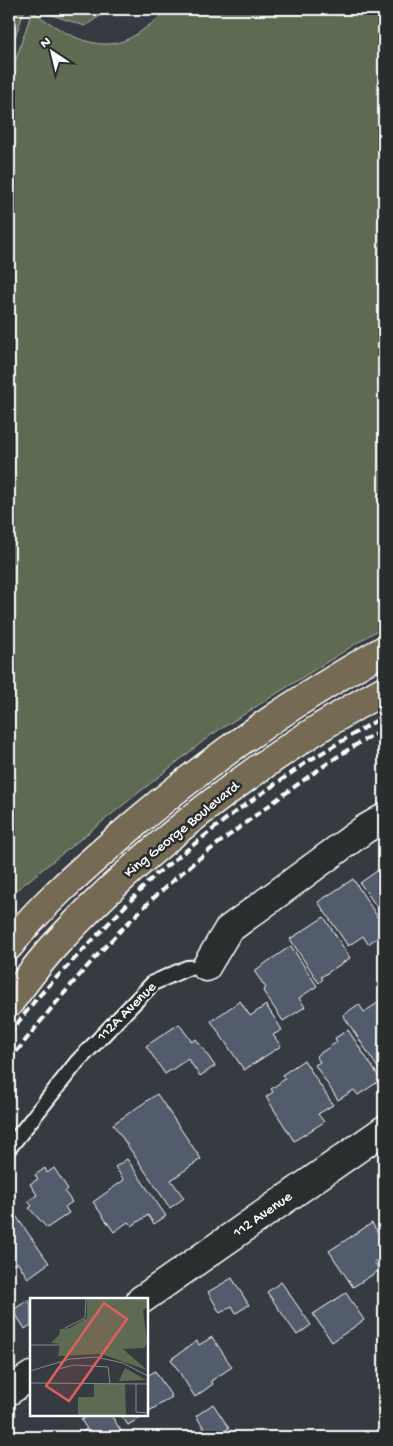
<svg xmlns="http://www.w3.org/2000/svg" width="393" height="1446" font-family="'Gochi Hand',sans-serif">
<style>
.green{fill:#5e6b53;stroke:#aeb5a9}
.building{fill:#525c6c;stroke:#fff}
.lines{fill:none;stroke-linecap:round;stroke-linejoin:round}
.service-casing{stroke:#fff;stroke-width:18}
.minor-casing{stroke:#fff;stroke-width:31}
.primary-casing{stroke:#fff;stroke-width:31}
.service{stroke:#2a2d2e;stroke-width:14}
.minor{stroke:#2a2d2e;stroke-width:28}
.primary{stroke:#746b52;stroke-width:28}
.rail{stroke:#fff;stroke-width:4;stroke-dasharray:8 4;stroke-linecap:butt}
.labels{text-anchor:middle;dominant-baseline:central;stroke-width:5;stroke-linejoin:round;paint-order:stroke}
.street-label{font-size:15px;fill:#fff;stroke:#2a2d2e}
.inset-road{fill:none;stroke:#86898d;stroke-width:1}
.view{fill:#e05e5e;fill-opacity:0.15;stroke:#e05e5e;stroke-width:2.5}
.inset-edge{fill:none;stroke:#fff;stroke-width:2.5}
</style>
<rect width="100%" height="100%" fill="#363b41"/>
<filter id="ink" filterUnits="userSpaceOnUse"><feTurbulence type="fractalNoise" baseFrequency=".02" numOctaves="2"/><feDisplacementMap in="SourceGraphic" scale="10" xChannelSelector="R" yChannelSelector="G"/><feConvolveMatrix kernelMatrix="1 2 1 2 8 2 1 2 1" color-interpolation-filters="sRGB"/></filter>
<g filter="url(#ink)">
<!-- green -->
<path class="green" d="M9 9H25L9 54Z
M34 9H110L85 26Z
M171 9H384V626L211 735 9 896V80L32 11C59 30 96 56 130 38 144 31 157 18 171 9Z"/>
<!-- building -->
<path class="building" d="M384 866V917L360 883Z
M353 879 384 927V933L368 944 363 936 348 946 318 902Z
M324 917 350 958 321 977 323 979 319 983 290 939Z
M291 946 317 986 299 998 305 1007 283 1021 263 991 266 988 254 971Z
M382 1000 384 1004V1069L380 1071 343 1015 359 1004 364 1012Z
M240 1001 250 1016 266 1005 282 1030 273 1035 281 1046 244 1070 211 1021Z
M179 1024 192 1042 196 1039 215 1066 200 1076 188 1059 165 1074 146 1046Z
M348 1030 381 1080 358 1095 354 1090 338 1100 315 1065 320 1062 316 1056 337 1042 335 1038Z
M304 1060 333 1105 318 1114 324 1122 294 1141 266 1097 273 1092 271 1089 285 1079 282 1075Z
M157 1094 201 1159 171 1180 184 1198 170 1208 113 1124Z
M127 1159 166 1216 154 1224 148 1215 132 1226 128 1222 114 1232 93 1202 124 1180 115 1167Z
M45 1168 47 1173 54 1168 68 1189 65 1192 72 1202 65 1207 69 1213 47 1228 29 1208 32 1206 28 1201 37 1195 30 1184 38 1179 35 1175Z
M16 1216 49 1263 28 1278 17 1262 9 1268V1221Z
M372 1223 384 1243V1255L374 1262 380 1270 353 1287 329 1251Z
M232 1278 249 1305 236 1313 232 1306 220 1313 208 1292Z
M281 1282 311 1325 297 1335 267 1292Z
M346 1293 364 1320 332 1342 313 1314Z
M28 1300 31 1305V1325L25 1329 13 1310Z
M212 1337 232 1367 211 1381 213 1384 195 1397 171 1359 197 1341 199 1345Z
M155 1371 172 1397 146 1413V1377Z
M213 1404 229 1428 216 1437H210L196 1416Z
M89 1415H111L125 1437H73L87 1429 81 1420Z
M121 1415H144L128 1425Z"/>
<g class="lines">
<defs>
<path id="service" d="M9 1148 77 1062 153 983 187 968 206 967"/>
<path id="minor" d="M206 967 228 930 365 829 384 818
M141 1300 384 1130
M9 1391 31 1376"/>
<path id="primary" d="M9 946C40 906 78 873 116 840 200 766 287 705 384 650
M9 1003C24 983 39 962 56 944 145 847 269 753 384 690"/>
</defs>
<!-- service casing -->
<use href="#service" class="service-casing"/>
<!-- minor casing -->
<use href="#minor" class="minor-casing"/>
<!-- primary casing -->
<use href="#primary" class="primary-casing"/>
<!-- service -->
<use href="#service" class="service"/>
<!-- minor -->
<use href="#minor" class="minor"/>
<!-- primary -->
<use href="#primary" class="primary"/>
<!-- rail -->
<path class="rail" d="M9 1034 37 998 155 875 235 812 310 760 384 716
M9 1061C58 999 110 936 169 884 205 852 244 824 283 795 315 772 349 747 384 729"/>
</g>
</g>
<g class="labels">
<!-- street labels -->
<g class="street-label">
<text transform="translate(182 830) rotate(-39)">King George Boulevard</text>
<text transform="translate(127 1012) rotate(-45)">112A Avenue</text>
<text transform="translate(263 1215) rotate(-35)">112 Avenue</text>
</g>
</g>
<!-- overview -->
<g transform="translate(30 1298)">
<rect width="118" height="118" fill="#363b41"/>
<path d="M57 0H117V9L113 12 117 45 114 50 93 51 117 72 71 56 28 58 30 46 21 45 29 37 30 31 40 30 57 20ZM95 70 116 82 89 83ZM64 86H95L96 117H48V99H64Z" fill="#5e6b53"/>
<path class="inset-road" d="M35 30 55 20 56 0M0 47H30M28 71 44 67 78 69 80 85M0 73 40 61 66 59 93 65 118 78M0 85 118 86M106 85V114L118 115"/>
<path class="view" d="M74 5 97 21 39 103 16 88Z"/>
<rect width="118" height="118" class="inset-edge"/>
</g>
<!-- margin -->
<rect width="393" height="1446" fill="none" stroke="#2a2d2e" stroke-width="30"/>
<rect x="15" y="15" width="363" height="1416" fill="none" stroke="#fff" stroke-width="2" filter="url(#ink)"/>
<!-- north arrow -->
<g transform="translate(52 52) rotate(325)" stroke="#2a2d2e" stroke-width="4" paint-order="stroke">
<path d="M0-4L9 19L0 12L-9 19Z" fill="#ffffff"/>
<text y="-8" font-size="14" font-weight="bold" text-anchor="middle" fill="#ffffff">N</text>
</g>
</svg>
